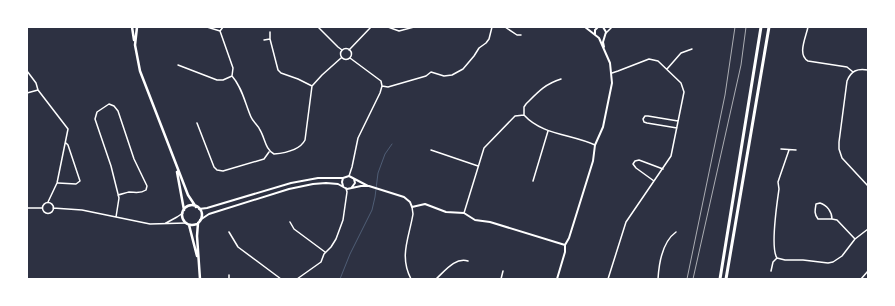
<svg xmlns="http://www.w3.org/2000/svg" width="895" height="306" font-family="Lora,serif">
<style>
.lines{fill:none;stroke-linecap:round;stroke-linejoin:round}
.stream{stroke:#4f5d75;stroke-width:1}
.minor{stroke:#fff;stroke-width:1.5}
.tertiary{stroke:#fff;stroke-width:2}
.secondary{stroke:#fff;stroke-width:2.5}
.motorway{stroke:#fff;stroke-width:3}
.rail{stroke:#abadb3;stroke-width:1}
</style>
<rect width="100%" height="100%" fill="#2d3142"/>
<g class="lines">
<!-- stream -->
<path class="stream" d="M340 279 350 254 372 210 375 197 378 173 385 154 392 144"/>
<!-- minor -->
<path class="minor" d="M207 27 220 31
M223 27 220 31 233 68 232 76C242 87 245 103 251 117 253 122 258 125 260 130 265 138 265 149 274 154 285 153 300 150 305 140L312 86 322 75 341 58
M318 27 338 47 342 50
M388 27 399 31 414 27
M505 27 517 35H521
M808 27C806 37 797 55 808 61L847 67 853 72
M606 33 612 27
M270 39 278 70 281 73 298 79 312 86
M264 40 270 39V32
M340.5 54a5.5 5.5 0 1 1 11 0a5.5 5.5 0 1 1-11 0Z
M349 50 371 27
M178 65 217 80H223L232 76
M667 69 681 53 692 49
M868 70C857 68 851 71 847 81L839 142V149L842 158 868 186
M27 71 36 83 38 90 68 129 57 183 48 202
M382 86 388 87 426 76 431 72 444 76 452 75 463 69 474 56 479 48 486 43 489 39 492 27
M27 93 38 90
M524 115V107L526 104C538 92 545 84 561 79
M197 123 214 167 217 170 223 171 264 159 269 152
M677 128 647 123 644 122 643 119 645 116H648L678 121
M781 149 796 150
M431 150 478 166
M789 150 780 176 778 182 779 189C777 203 770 248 777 258L785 260H803L828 263 833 262 842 256 855 239 868 229
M349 176 352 167 358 138 380 93 382 86 381 81 350 58
M533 181 548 131
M654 181 636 168 633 164 635 161 639 160 663 169
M58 183 76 184 80 181 68 145 66 143
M42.5 208a5.5 5.5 0 1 1 11 0a5.5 5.5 0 1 1-11 0Z
M27 208H42
M53 208 82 210 150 224 186 223
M464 213 484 148 515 116 524 115C542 135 571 134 595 145
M116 217 119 198 111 166 95 119 97 112 109 104 114 106 118 111 134 159 147 186 146 190C140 194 135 192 129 192 125 193 122 194 118 195
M832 219C832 212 827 205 820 203L816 204C815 210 814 214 818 219H832L837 220 855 239
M290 222 294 229 325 252
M166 223 177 217 183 213
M229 232 238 247 281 279
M771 271 773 262 777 258
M229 275V279
M297 279 321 262 324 254 331 247 336 239 343 220 347 192 346 188
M411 279C399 256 409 238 413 214L412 207
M436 279C445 271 455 257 468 261
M501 279 503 271
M608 279 626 222 671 156 684 92 681 83 658 61 649 59 618 71 612 73
M658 279C659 262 662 242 676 232
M861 279 868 271"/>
<!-- tertiary -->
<path class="tertiary" d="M603 27 606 32 603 42 604 47
M595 34V30L598 27
M343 186 342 182 343 178
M352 187 355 183 354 179
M199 209 207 208 291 183 318 178H343L349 176 368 186
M200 220 209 214 289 189 313 184 326 183 338 184 347 189 361 186H369L404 197 410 202 412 207 425 204 446 212 464 213 475 220 490 222 565 245
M557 279 565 252V245L569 238 593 161 595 145 603 127 612 83 610 63 599 38 585 27"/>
<!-- secondary -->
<path class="secondary" d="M132 27 134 40
M137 27 135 45 140 71 188 195 196 207
M177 172 184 210
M182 215a10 10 0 1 1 20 0a10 10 0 1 1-20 0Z
M198 223 197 236 200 279
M189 225 197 256"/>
<!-- motorway -->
<path class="motorway" d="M720 279 761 27
M726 279 769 27"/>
<!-- rail -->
<path class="rail" d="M687 279 725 95 735 27
M693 279 741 65 746 27"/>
</g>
<!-- border -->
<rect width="895" height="306" fill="none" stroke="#ffffff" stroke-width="56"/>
</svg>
